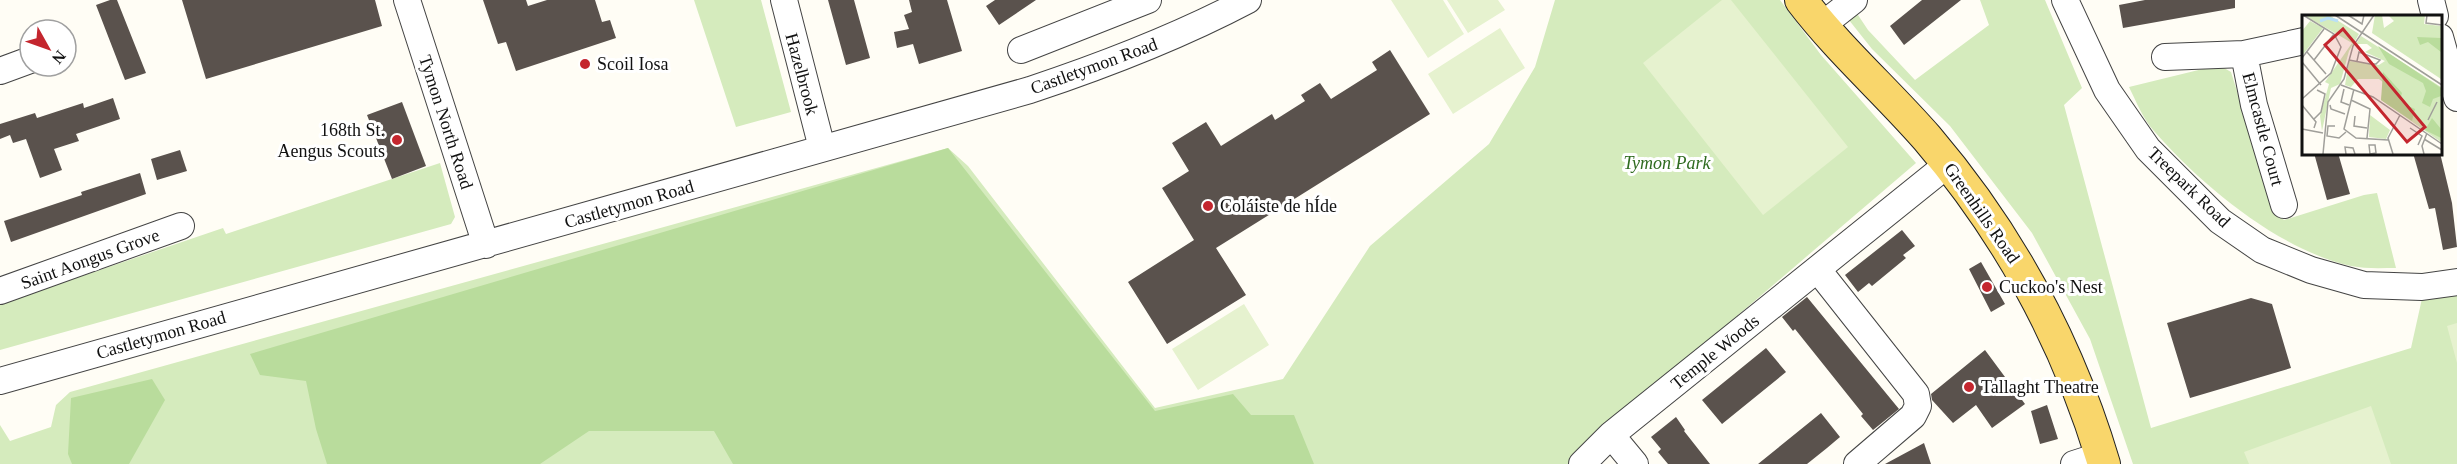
<svg xmlns="http://www.w3.org/2000/svg" width="2457" height="464" font-family="Georgia,serif">
<style>
.green{fill:#d5ebbd}
.forest{fill:#b9dc9c}
.pitch{fill:#e6f2cf}
.building{fill:#5a524d}
.lines{fill:none;stroke-linecap:round;stroke-linejoin:round}
.minor-casing{stroke:#444;stroke-width:28}
.major-casing{stroke:#222;stroke-width:34}
.minor{stroke:#fff;stroke-width:26}
.major{stroke:#f9d66b;stroke-width:32}
.poi-dot{fill:#c4262e;stroke:#fff;stroke-width:2}
.labels{text-anchor:middle;dominant-baseline:central;stroke-width:6;stroke-linejoin:round;paint-order:stroke}
.poi-label{font-size:18px;fill:#111;stroke:#fff;text-anchor:start}
.street-label{font-size:18px;fill:#111;stroke:#fff}
.park-label{font-size:18px;font-style:italic;fill:#2f6b1f;stroke:#fff}
.inset-river{fill:none;stroke:#b9e0f7;stroke-width:3}
.inset-road{fill:none;stroke:#a09f9a;stroke-width:1.5}
.view{fill:#c4262e;fill-opacity:0.15;stroke:#c4262e;stroke-width:3}
.inset-edge{fill:none;stroke:#111;stroke-width:3}
</style>
<rect width="100%" height="100%" fill="#fffdf5"/>
<!-- green -->
<path class="green" d="M694 0H761L791 112 736 127Z
M1555 0H1780L1821 55 1916 163 1669 374 1580 464H0V425L10 441 51 427 56 405 70 392 948 148 968 166 1155 408 1283 379 1370 246 1489 144 1535 67Z
M1833 0H1848L1868 30 1915 80 1989 25 1980 0H2045L2082 88 2064 105 2151 428 2411 348 2423 294 2457 290V464H2133L2090 339 2032 233 1950 126 1872 49Z
M2219 65 2231 72 2275 212 2284 220 2364 195 2377 193 2396 268C2382 268 2365 269 2351 266 2279 250 2201 185 2154 131 2143 119 2136 101 2129 87Z
M440 163 455 217 451 224 0 350V304L223 228 226 234Z"/>
<!-- forest -->
<path class="forest" d="M948 148 1155 411 1233 394 1251 415H1294L1314 464H733L714 431H589L540 464H327L316 429 306 381 260 375 250 354Z
M152 379 165 400 129 464H72L68 454 71 398Z"/>
<!-- pitch -->
<path class="pitch" d="M1391 0H1443L1464 34 1428 58Z
M1447 0H1498L1505 10 1468 33Z
M1722 0H1731L1848 147 1763 215 1643 63Z
M1500 28 1525 68 1453 114 1428 74Z
M1244 304 1269 345 1198 390 1172 349Z
M2457 323V363L2447 326Z
M2371 406 2391 464H2249L2244 452Z"/>
<!-- building -->
<path class="building" d="M110 0H117L146 73 125 80 96 5Z
M182 0H375L382 26 206 79Z
M483 0H526L528 6 547 0H595L602 22 610 20 616 38 516 71 506 42 498 44Z
M828 0H854L870 58 846 65Z
M909 0H947L962 51 919 64 913 44 897 48 894 32 909 29 904 15 912 12Z
M995 0H1036L999 25 986 6Z
M1922 0H1961L1904 45 1890 26Z
M2145 0H2235V8L2123 28 2119 5Z
M1390 50 1430 114 1216 248 1246 295 1167 344 1128 282 1194 240 1162 188 1189 171 1172 143 1206 122 1221 146 1272 114 1275 120 1305 101 1301 95 1320 83 1331 99 1377 70 1372 62Z
M113 98 120 119 76 134 79 141 54 149 62 170 40 178 26 139 13 143 10 135 0 139V124L35 113 37 118 83 103 84 108Z
M402 102 426 166 392 179 367 115Z
M180 150 187 171 157 180 151 159Z
M2314 153H2338L2350 194 2327 200Z
M2413 153H2440L2452 203 2457 247 2443 250 2435 208 2429 209Z
M140 173 146 194 11 242 4 221 82 195 81 192Z
M1902 230 1915 246 1903 255 1906 258 1872 286 1869 283 1858 292 1845 275Z
M1981 262 2005 304 1991 312 1969 269Z
M1807 297 1899 409 1873 430 1861 416 1863 414 1795 329 1793 331 1782 317Z
M2251 298 2272 304 2291 368 2190 398 2167 323Z
M1766 348 1786 372 1722 424 1702 400Z
M1985 350 2025 404 1992 428 1976 405 1953 423 1932 400 1931 394Z
M2047 405 2058 439 2040 444 2031 411Z
M1821 413 1840 437 1827 448 1807 464H1758Z
M1676 417 1685 430 1684 431 1710 464H1668L1658 452 1661 449 1651 437Z
M1924 443 1931 464H1885Z"/>
<g class="lines">
<defs>
<path id="minor" d="M407 0 486 245
M784 0 822 148
M2065 0 2107 90 2148 149 2220 221 2262 250 2311 270 2364 285 2422 287 2457 282
M2431 0 2435 16
M1821 26 1854 0
M2440 37 2457 98
M1021 50 1148 0
M2244 54 2254 105 2284 205
M2165 57 2244 54 2304 41
M0 71 30 60
M1818 270 1916 394 1918 406 1913 416 1857 464
M0 291 181 226
M0 381 1030 90C1105 65 1178 37 1248 0
M1611 435 1635 464
M1582 464 1611 435 1948 164
M2074 464 2102 455"/>
<path id="major" d="M1801 0C1839 50 1886 91 1927 138 2009 234 2068 343 2104 464"/>
</defs>
<!-- minor casing -->
<use href="#minor" class="minor-casing"/>
<!-- major casing -->
<use href="#major" class="major-casing"/>
<!-- minor -->
<use href="#minor" class="minor"/>
<!-- major -->
<use href="#major" class="major"/>
</g>
<!-- markers -->
<g class="poi-dot">
<circle cx="585" cy="64" r="6"/>
<circle cx="397" cy="140" r="6"/>
<circle cx="1208" cy="206" r="6"/>
<circle cx="1987" cy="287" r="6"/>
<circle cx="1969" cy="387" r="6"/>
</g>
<g class="labels">
<!-- poi labels -->
<g class="poi-label">
<text x="597" y="64">Scoil Iosa</text>
<text x="385" y="130" text-anchor="end">168th St.<tspan x="385" dy="21">Aengus Scouts</tspan></text>
<text x="1220" y="206">Coláiste de hÍde</text>
<text x="1999" y="287">Cuckoo's Nest</text>
<text x="1981" y="387">Tallaght Theatre</text>
</g>
<!-- street labels -->
<g class="street-label">
<text transform="translate(1094 66) rotate(-20)">Castletymon Road</text>
<text transform="translate(802 74) rotate(75)">Hazelbrook</text>
<text transform="translate(446 122) rotate(72)">Tymon North Road</text>
<text transform="translate(2263 129) rotate(75)">Elmcastle Court</text>
<text transform="translate(2189 187) rotate(44)">Treepark Road</text>
<text transform="translate(629 204) rotate(-16)">Castletymon Road</text>
<text transform="translate(1982 213) rotate(55)">Greenhills Road</text>
<text transform="translate(90 259) rotate(-20)">Saint Aongus Grove</text>
<text transform="translate(161 335) rotate(-16)">Castletymon Road</text>
<text transform="translate(1715 352) rotate(-39)">Temple Woods</text>
</g>
<!-- park labels -->
<g class="park-label">
<text x="1667" y="163">Tymon Park</text>
</g>
</g>
<!-- overview -->
<g transform="translate(2302 15)">
<rect width="140" height="140" fill="#fffdf5"/>
<path d="M2 0H27L57 19 47 36 38 69 29 73 20 116 18 101 27 69 23 67 50 28ZM73 0H80L82 13 92 6 86 0H123L122 9 139 11V64L70 18ZM8 6 21 13 0 41V16ZM59 21 139 72V127L79 85 82 68 77 64H56L49 72 43 70 47 46 77 50 83 46 63 37 70 33 65 29H54ZM68 100 88 115 84 124 67 122Z" fill="#d5ebbd"/>
<path d="M115 22 139 23V37L126 27 118 30ZM76 31 139 73V81L131 84 128 92 120 88 124 76 121 68 87 49ZM81 57 100 78 98 85 102 89 113 94 110 106 79 85ZM130 103 139 114V123L123 115Z" fill="#b9dc9c"/>
<path class="inset-river" d="M18 6 26 3 36 6"/>
<path class="inset-road" d="M33 0 140 70M46 0 60 9 62 0M125 0 124 8 140 10M5 37 24 59M0 43 22 14M12 45 32 19M47 45 68 49H74L78 45 57 37 55 46M0 47 19 70M39 70 71 82 140 129M42 74 39 87 47 90M52 74 42 114 54 123 86 125M0 84 29 58 39 32 32 19 1 0M49 85 68 94 65 123M0 90 14 107 12 113M28 90 29 94 43 99M53 101 52 111 65 113M12 104 19 97 23 79 15 75M126 105 135 87M33 111H26L25 121 37 123 44 117M108 113 120 121 116 130M0 114 21 118M122 124 140 135M21 139 26 87 42 64 51 31 72 0M44 139 43 132 51 133 53 139M68 139 74 138 73 130H67L68 139M91 139 86 123 98 100M122 139 120 131 125 118"/>
<path class="view" d="M41 14 123 112 105 127 23 30Z"/>
<rect width="140" height="140" class="inset-edge"/>
</g>
<!-- north arrow -->
<g transform="translate(48 48) rotate(130)"><circle r="28" fill="#ffffff" stroke="#a0a0a0" stroke-width="1.5"/>
<path d="M0-4.5L10 22L0 15L-10 22Z" fill="#c4262e"/>
<text y="-9" font-size="16" font-weight="bold" text-anchor="middle" fill="#111111">N</text>
</g>
</svg>
